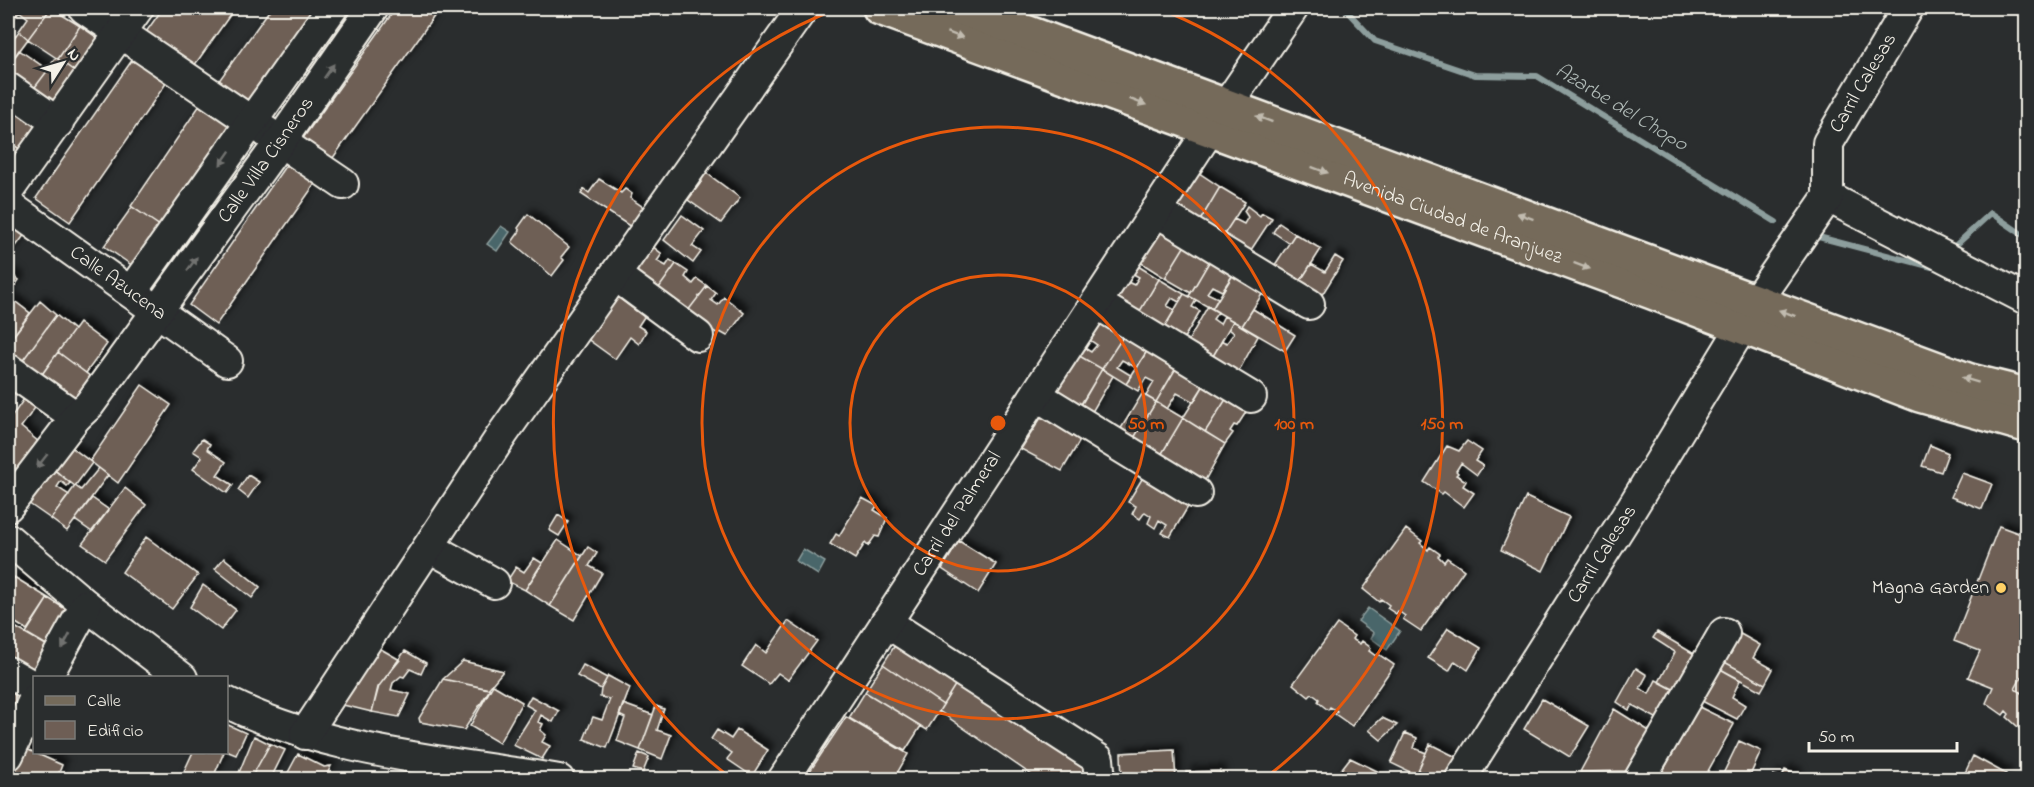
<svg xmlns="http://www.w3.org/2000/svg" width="2034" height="787" font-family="'Indie Flower',sans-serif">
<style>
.water{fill:#48666b;stroke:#8d9e9d;stroke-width:1.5}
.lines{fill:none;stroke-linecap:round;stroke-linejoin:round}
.stream{stroke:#8d9e9d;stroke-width:6}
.building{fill:#6e5e55;stroke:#f4f1e8;stroke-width:1.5;filter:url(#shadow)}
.minor-casing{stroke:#f4f1e8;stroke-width:34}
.major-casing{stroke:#f4f1e8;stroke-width:38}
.minor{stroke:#2a2d2e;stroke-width:30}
.major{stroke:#746a5a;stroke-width:33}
.oneway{fill:#c1bbaf}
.oneway2{fill:#71726f}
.ring{fill:none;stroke:#e8590c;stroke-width:3}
.poi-dot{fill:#ffd166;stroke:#2a2d2e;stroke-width:2}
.labels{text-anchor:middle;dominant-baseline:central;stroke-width:6;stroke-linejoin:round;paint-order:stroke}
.street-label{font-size:20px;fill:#f4f1e8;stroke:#2a2d2e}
.poi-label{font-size:20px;fill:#f4f1e8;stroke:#2a2d2e;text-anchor:end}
.water-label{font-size:21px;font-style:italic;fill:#afb9b6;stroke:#2a2d2e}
.centre{fill:#e8590c;stroke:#2a2d2e;stroke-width:3}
.ring-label{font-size:18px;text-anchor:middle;font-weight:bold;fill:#e8590c;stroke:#2a2d2e;stroke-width:6;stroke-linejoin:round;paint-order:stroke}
</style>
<defs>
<filter id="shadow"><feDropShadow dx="5.5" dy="-5.5" stdDeviation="3" flood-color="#0009"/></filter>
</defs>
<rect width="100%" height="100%" fill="#2a2d2e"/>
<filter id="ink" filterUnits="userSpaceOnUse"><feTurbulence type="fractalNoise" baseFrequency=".0167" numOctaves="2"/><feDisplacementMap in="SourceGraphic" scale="12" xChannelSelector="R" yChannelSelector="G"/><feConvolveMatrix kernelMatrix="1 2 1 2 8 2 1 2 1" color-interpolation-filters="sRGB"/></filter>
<g filter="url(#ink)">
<!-- water -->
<path class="water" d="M501 226 510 232 497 251 487 244Z
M803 549 825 562 818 575 796 561Z
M1368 608 1400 631 1387 650 1371 638 1374 633 1358 621Z"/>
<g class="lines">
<!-- stream -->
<path class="stream" d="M1344 8 1375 41 1475 75 1537 76 1776 222
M1811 235 1932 267
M1956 245 1991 213 2026 237"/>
</g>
<!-- building -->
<path class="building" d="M8 8H51L28 39 19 31 28 18 19 11 11 23 8 21Z
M51 8 80 26 58 59 28 39Z
M163 8H235L194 66 146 32Z
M271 8H314L247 103 218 82Z
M396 8H440L330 162 301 141Z
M80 26 99 39 77 73 58 59Z
M19 31 28 39 8 66V46Z
M19 50 48 70 32 91 8 74V66Z
M135 56 169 79 70 222 36 198Z
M56 58 77 73 56 106 32 91 48 70 54 75 59 69 52 63Z
M8 93 21 102 8 121Z
M202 102 231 123 160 226 131 206Z
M20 104 45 122 24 152 8 141V121Z
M11 143 24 152 8 176V148Z
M288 162 317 181 216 325 189 305Z
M1196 171 1220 187 1198 224 1172 208Z
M705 172 740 198 721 223 688 200 702 181 699 178Z
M599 179 621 193 625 189 632 194 630 198 652 213 631 227 581 194 584 189 589 193Z
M1220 187 1245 202 1221 239 1198 224Z
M1247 206 1260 216 1262 213 1272 218 1247 256 1221 239 1234 219 1244 224 1248 217 1244 211Z
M132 207 160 226 133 266 104 246Z
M528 214 569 247 561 257 564 260 552 276 512 242 520 231 518 228Z
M682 215 704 231 692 246 701 252 693 263 664 240Z
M8 216 28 230 8 257Z
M1279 223 1295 234 1289 243 1273 232Z
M1161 226 1187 242 1165 278 1140 262Z
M1295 234 1321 249 1298 285 1271 271Z
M1187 242 1212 257 1191 293 1165 278Z
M652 246 662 254 657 261 666 266 670 260 676 264 656 292 631 274Z
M1335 256 1343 261 1320 298 1298 285 1311 264 1325 272Z
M1212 257 1236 270 1222 291 1212 286 1207 293 1218 298 1212 309 1189 296Z
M1133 263 1159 279 1137 316 1110 301 1123 280 1134 285 1139 277 1128 271Z
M676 264 688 272 685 277 693 284 697 279 707 286 687 312 656 292Z
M1236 270 1266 288 1242 326 1212 309Z
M8 272 19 280 8 295Z
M1159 279 1184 294 1179 302 1172 298 1167 306 1175 310 1162 331 1137 316Z
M707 286 716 293 711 300 718 305 724 297 744 313 727 336 720 332 718 334 687 312Z
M1184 294 1196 300 1192 307 1200 311 1181 343 1162 331Z
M8 296 30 313 8 343Z
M616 296 644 317 638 326 646 331 639 344 630 337 615 359 586 338Z
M40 301 56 315 18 367 8 359V343Z
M1208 306 1218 312 1213 319 1220 324 1224 316 1233 321 1210 361 1186 345Z
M1253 309 1295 335 1285 351 1242 326Z
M56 315 74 330 37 381 18 367Z
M1101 315 1126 332 1102 369 1076 354 1081 346 1091 352 1097 345 1087 338Z
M1233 321 1258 336 1236 376 1210 361 1222 341 1227 343 1234 333 1229 329Z
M79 323 107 344 86 373 58 352Z
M1126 332 1150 346 1137 368 1122 360 1117 367 1132 376 1126 384 1102 369Z
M1150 346 1179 363 1156 402 1146 396 1154 382 1146 378 1138 391 1126 384Z
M58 352 91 377 72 405 38 380Z
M1076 354 1102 369 1080 407 1054 390Z
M1179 363 1207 380 1194 402 1177 393 1167 409 1156 402Z
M1102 369 1113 376 1092 412 1081 404Z
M1207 380 1230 393 1205 432 1183 418Z
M142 385 171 405 118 483 90 461Z
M1230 393 1250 406 1237 426 1234 425 1230 431 1233 433 1225 444 1205 432Z
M1142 394 1156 402 1134 438 1120 430Z
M26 396 37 405 21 427 40 443 8 482V422Z
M1156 402 1183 418 1161 455 1134 438Z
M1044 413 1082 437 1062 471 1021 449Z
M1183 418 1225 444 1204 482 1161 455Z
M202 439 210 444 207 449 226 462 217 475 233 485 227 493 193 469 202 457 193 451Z
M1467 441 1482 451 1475 461 1483 466 1477 475 1461 463 1456 471 1458 473 1456 475 1466 481 1463 486 1474 493 1464 507 1444 492 1442 494 1424 482 1447 446 1459 451Z
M66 443 92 463 75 486 49 466Z
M1930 445 1948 453 1941 472 1922 466Z
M99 468 108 475 67 531 51 519 75 486 81 490Z
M55 470 70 483 67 486 61 481 57 487 69 495 51 519 25 501Z
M1962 473 1992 484 1982 509 1951 497Z
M1145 474 1192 500 1170 537 1162 533 1167 525 1159 520 1155 528 1148 523 1151 516 1145 512 1140 519 1132 514 1136 506 1128 502Z
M248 475 259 482 248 498 238 490Z
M125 488 146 505 105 560 82 544Z
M1526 497 1569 517 1543 571 1501 550Z
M92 498 109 510 92 532 75 520Z
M862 498 877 506 874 510 887 518 879 537 875 536 868 546 865 543 855 559 830 544 836 534 839 536Z
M558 515 568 522 559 536 549 530Z
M1999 526 2026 536V669L2015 689 2026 696V734L2007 717 2009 714 2006 711 2003 715 1986 703 1993 687 1968 677 1980 651 1954 641Z
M1406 529 1422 541 1420 543 1428 550 1430 547 1440 554 1438 556 1444 562 1447 558 1464 570 1421 631 1403 619 1405 616 1398 611 1396 614 1387 608 1389 605 1381 599 1379 602 1363 589Z
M146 537 198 575 172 609 122 572Z
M558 540 582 556 550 606 525 590Z
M959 541 996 564 978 593 942 569Z
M588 547 597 553 589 566 602 573 574 620 550 606Z
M224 558 260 587 252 598 215 569Z
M534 558 542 563 525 590 507 581 516 567 524 572Z
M14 577 48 598 27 630 8 618V591Z
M203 585 236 610 221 630 190 607Z
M48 598 70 612 50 647 26 633Z
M788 621 817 641 788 680 778 673 769 684 742 666 756 645 766 653Z
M8 623 51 648 36 678 8 664Z
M1337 624 1354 636 1352 639 1360 644 1362 641 1371 648 1369 651 1376 656 1378 654 1394 665 1352 726 1335 714 1337 711 1330 707 1328 710 1318 702 1319 699 1312 694 1309 697 1293 684Z
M1448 628 1481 648 1468 670 1455 661 1449 671 1428 658Z
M1735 631 1760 645 1753 658 1773 669 1765 684 1719 659Z
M1657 632 1701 658 1680 693 1659 682 1675 652 1653 638Z
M897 642 957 682 943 705 883 664Z
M372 644 400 660 378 687 372 712 335 703Z
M405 651 426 663 421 674 410 669 404 677 401 676 393 683 391 690 410 694 399 717 372 712 379 686Z
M1719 659 1765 684 1761 691 1715 666Z
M463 661 503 671 488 689 443 679Z
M883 664 943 705 927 730 865 692Z
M583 665 607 678 601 689 577 676Z
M1715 666 1740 680 1732 697 1745 705 1737 719 1698 699Z
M1636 668 1647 675 1640 688 1649 694 1656 680 1683 694 1667 724 1632 705 1629 710 1617 702Z
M2026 669V696L2015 689Z
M608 676 630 688 607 748 584 739 593 717 602 720 610 699 600 697 601 689Z
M8 678 26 686 8 727Z
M443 679 490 689 464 730 420 722 419 718Z
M957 682 1092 769V780H1074L1063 775 1059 780H1039L939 711Z
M493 685 522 702 499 743 470 726Z
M865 692 921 726 905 751 849 718Z
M531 696 559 711 553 722 541 715 538 722 543 724 540 730 546 735 542 742 550 746 542 759 513 745 535 710 526 705Z
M1542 699 1589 726 1570 757 1524 729Z
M623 704 653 715 640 750 617 741 625 718 619 715Z
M656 706 664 709 657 730 671 735 662 759 640 750Z
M1699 707 1734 724 1703 780 1659 778Z
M1614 709 1654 734 1631 771 1580 772Z
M846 717 908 754 893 780H804Z
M1382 718 1397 725 1381 740 1369 730Z
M226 724 246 733 236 755 226 751Z
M717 730 731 739 737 730 768 750 752 776 727 759 732 753 711 739Z
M1405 733 1417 738 1414 748 1426 753 1416 775 1391 763Z
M254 736 270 744 250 780H236Z
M1739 741 1761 751 1748 780H1720Z
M270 744 285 750 270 780H250Z
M1430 744 1464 761 1444 780H1425L1416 775Z
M24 748 62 765 56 780H22L12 775Z
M1174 750 1176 780H1122L1121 753Z
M193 752H224L212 780H180Z
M639 753 649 757 643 772 633 769Z
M298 754 324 767 331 766 324 780 285 778Z
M1973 756 2006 774 2003 780 1963 777Z
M1350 758 1379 772 1377 780H1333Z
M1785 770 1797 775 1795 780H1771L1773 775 1782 778Z
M1220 771 1221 780H1187L1186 772Z
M1063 775 1074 780H1059Z"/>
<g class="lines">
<defs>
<g id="minor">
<path d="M84 8 343 184"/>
<path d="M8 88 58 123"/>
<path d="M1227 105 1293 8"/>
<path d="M8 191 138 8"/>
<path d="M1828 197 2026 299"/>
<path id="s1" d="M8 205 227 361"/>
<path d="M1156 211 1309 304"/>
<path d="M615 275 698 336"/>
<path d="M131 292 332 8"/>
<path id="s2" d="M1756 301 1828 197V143L1908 8"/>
<path d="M1096 303 1251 397"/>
<path d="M8 369 76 417"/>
<path d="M1036 395 1196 493"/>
<path id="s3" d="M8 506 76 417 89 405 280 142 373 8"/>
<path d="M8 539 86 605 182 678"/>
<path d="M429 547 494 583"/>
<path d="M886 622 1098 759 1100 780"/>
<path d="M8 672 34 687"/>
<path d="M46 678 86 605"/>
<path d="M226 702C328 753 448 761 559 780"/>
<path d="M305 734 504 432 803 8"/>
<path d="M8 755 34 700"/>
<path id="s4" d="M783 780 1210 129"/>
<path id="s5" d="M1460 780 1633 506 1742 327"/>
<path d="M1639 780 1724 633"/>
</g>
<g id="major">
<path id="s6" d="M880 8 1652 292 1920 395 2026 425"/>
<path d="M961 8 1970 381 2026 395"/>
</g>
</defs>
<!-- minor casing -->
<use href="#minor" class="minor-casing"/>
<!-- major casing -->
<use href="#major" class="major-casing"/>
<!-- minor -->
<use href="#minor" class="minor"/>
<!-- major -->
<use href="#major" class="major"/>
</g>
<!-- one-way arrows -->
<defs><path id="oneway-solid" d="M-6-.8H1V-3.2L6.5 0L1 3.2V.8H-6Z" transform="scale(1.5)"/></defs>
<g class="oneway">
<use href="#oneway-solid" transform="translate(955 35) rotate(20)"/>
<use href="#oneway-solid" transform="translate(1138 102) rotate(20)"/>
<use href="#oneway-solid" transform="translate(1264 119) rotate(-160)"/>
<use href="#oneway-solid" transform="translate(1320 170) rotate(20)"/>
<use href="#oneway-solid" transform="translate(1525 216) rotate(-160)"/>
<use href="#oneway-solid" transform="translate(1582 266) rotate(20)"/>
<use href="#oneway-solid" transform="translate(1787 313) rotate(-160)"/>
<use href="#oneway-solid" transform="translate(1970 380) rotate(-163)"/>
</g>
<g class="oneway2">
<use href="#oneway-solid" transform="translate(329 71) rotate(-55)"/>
<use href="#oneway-solid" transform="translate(225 158) rotate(125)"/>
<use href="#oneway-solid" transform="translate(192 264) rotate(-54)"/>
<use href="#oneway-solid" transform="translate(42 461) rotate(128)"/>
<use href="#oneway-solid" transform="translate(66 641) rotate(119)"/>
</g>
</g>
<!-- distance rings -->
<g class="ring">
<circle cx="998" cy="423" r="148"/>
<circle cx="998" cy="423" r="296"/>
<path d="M731 778A444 444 0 0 1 839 8M1157 8A444 444 0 0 1 1265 778"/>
</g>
<!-- markers -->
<circle class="poi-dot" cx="2001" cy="588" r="6"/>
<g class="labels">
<!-- street labels -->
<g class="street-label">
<text stroke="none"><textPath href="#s2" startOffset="250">Carril Calesas</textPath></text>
<text stroke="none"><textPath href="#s3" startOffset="432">Calle Villa Cisneros</textPath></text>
<text stroke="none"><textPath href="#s6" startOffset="610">Avenida Ciudad de Aranjuez</textPath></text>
<text stroke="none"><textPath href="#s1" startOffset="135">Calle Azucena</textPath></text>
<text stroke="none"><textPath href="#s4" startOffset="318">Carril del Palmeral</textPath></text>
<text stroke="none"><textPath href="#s5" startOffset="267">Carril Calesas</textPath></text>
</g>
<!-- poi labels -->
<g class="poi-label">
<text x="1989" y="588">Magna Garden</text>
</g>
<!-- water labels -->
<g class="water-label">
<text transform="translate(1621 108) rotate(31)">Azarbe del Chopo</text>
</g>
</g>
<circle cx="998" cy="423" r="9" class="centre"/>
<g class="ring-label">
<text x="1146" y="429">50 m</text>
<text x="1294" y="429">100 m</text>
<text x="1442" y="429">150 m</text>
</g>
<!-- margin -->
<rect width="2034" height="787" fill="none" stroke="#2a2d2e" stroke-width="30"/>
<rect x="15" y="15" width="2004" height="757" fill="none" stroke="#f4f1e8" stroke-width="2" filter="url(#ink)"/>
<!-- legend -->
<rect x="33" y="676" width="195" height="78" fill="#2a2d2e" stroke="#7b7b78" stroke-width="1.5"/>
<rect x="45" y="696" width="30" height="9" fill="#746a5a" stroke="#7b7b78" stroke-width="1.5"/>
<text x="87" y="706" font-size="18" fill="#f4f1e8">Calle</text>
<rect x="45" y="721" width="30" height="18" fill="#6e5e55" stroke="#7b7b78" stroke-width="1.5"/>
<text x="87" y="736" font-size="18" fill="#f4f1e8">Edificio</text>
<!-- north arrow -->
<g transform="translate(63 63) rotate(53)" stroke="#2a2d2e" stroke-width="4.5" paint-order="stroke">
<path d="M0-4.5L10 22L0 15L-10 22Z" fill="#f4f1e8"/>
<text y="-9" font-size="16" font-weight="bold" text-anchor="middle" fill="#f4f1e8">N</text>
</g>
<!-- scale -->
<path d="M1809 742v9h148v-9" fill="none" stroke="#f4f1e8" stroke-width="3"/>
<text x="1818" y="742" font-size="18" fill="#f4f1e8" stroke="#2a2d2e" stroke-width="4.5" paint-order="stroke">50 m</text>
</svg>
